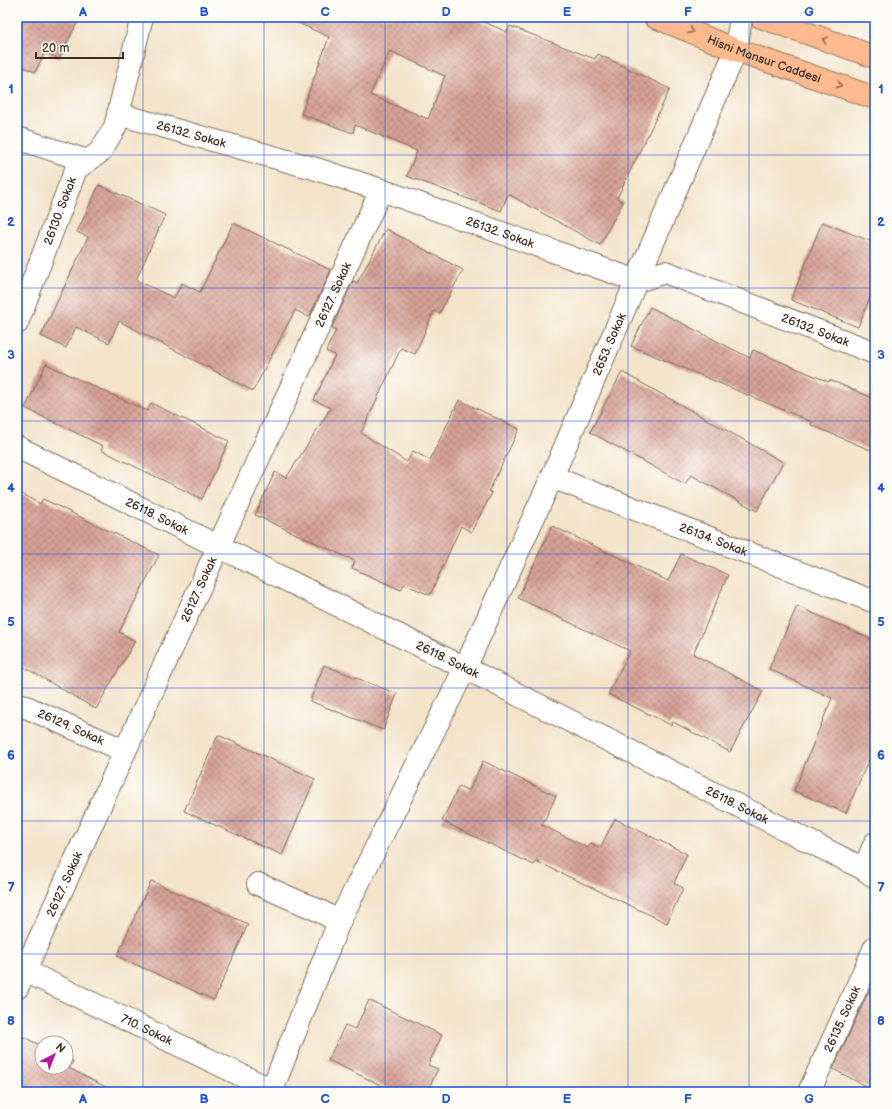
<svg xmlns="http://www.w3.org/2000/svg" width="892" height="1109" font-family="'Balsamiq Sans',sans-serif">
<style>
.building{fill:url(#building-cross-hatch);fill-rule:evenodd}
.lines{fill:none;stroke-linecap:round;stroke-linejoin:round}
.minor-casing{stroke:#7b6b5a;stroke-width:24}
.major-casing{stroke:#7b6b5a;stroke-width:24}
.minor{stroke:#fff;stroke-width:22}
.major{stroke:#fcba8e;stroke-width:22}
.oneway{stroke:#926b50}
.grid{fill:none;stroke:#1d4ed8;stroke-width:1;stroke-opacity:0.55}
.labels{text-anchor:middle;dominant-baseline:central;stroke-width:3;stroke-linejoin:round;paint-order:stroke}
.street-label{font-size:12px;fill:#3b2a1e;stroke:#fdfcf7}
.neatline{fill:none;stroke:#1d4ed8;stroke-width:1.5}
.grid-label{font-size:13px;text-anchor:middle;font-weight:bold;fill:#1d4ed8}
</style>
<defs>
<pattern id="building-cross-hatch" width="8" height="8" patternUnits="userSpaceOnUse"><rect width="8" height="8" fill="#d7a296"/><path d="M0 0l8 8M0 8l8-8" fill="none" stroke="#b0847a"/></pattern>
</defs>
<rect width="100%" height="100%" fill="#fdfcf7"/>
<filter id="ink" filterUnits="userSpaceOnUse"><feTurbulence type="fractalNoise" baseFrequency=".025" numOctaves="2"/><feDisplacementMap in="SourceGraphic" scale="8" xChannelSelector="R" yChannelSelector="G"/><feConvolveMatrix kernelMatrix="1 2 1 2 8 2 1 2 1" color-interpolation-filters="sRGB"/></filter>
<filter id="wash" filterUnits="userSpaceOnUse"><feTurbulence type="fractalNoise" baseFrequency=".012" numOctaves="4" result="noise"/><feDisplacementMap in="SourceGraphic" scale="16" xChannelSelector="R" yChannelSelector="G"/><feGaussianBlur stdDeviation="0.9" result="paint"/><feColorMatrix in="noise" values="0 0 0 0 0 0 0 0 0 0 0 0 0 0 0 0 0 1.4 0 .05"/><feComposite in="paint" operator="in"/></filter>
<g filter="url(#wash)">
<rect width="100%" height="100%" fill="#f3e3c9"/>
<g id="blocks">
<!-- building -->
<path class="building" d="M17 17H80L59 59 45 52 35 72 17 64Z
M285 17H472L507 32 510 26 595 59 598 54 670 89 617 198 623 202 600 245 508 194 501 211 407 176 417 151 355 125 353 133 301 114 329 37ZM390 51 445 76 428 119 370 95Z
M99 185 165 215 136 280 174 298 182 283 200 292 233 223 331 270 309 317 295 310 253 391 119 321 109 343 76 327 66 348 41 336 88 237 77 232Z
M822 222 875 243V285L858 327 791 300Z
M386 229 463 270 439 314 434 311 415 354 401 348 361 433 407 462 413 451 430 460 459 400 519 429 489 491 492 493 471 532 461 526 430 595 404 584 401 590 352 568 355 561 255 515 275 472 286 478 331 408 314 400 335 355 326 351 336 330 332 328 353 281 357 283Z
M650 307 750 358 753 350 829 382 830 380 875 399V452L811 425 812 422 631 346Z
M46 364 147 411 151 403 229 441 202 499 101 450 103 446 25 408Z
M622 372 783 462 757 511 691 475 685 484 590 432Z
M17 491 40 504 43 499 159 555 119 632 135 641 96 709 17 663Z
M552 526 668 581 681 554 728 575 693 654 763 691 730 752 673 722 671 725 608 694 630 651 518 598Z
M797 606 875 641V745L846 813 794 791 832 698 769 669Z
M324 665 397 694 383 730 310 701Z
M218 735 315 779 282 855 184 811Z
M483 761 556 796 542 825 588 848 591 843 600 848 615 819 687 854 674 883 683 888 667 923 536 861 534 865 442 821 459 786 469 791Z
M151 881 248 924 214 1000 117 956Z
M875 980V1091L833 1069 865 999Z
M369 1000 442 1035 428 1065 438 1069 427 1092H395L328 1060 345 1025 355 1029Z
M17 1034 42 1046V1067H66V1058L73 1061 69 1068 115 1092H17Z"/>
</g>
</g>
<g filter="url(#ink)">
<use href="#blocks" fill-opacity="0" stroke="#7b6b5a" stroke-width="1"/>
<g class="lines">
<defs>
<g id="minor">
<path id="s1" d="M118 114 313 168 381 190 637 281 665 272 875 353"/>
<path d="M17 138 87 161"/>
<path id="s2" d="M17 323 76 169 100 152 115 127 142 17"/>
<path id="s3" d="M17 447 465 668 864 869 875 877"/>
<path id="s4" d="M552 477 875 602"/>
<path id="s5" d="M17 703 125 751"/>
<path d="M864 869 875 843"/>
<path d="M258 884 320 911 339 922"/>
<path id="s6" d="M17 967 276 1092"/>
<path id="s7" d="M17 988 381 190"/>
<path id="s8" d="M271 1092 339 922 465 668 552 477 736 50 741 17"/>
<path id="s9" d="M809 1092 875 947"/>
</g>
<g id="major">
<path id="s10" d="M655 17 736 50 875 98"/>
<path d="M761 17 875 57"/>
</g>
</defs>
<!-- minor casing -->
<use href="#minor" class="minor-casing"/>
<!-- major casing -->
<use href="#major" class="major-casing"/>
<!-- minor -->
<use href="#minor" class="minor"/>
<!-- major -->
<use href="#major" class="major"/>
</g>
<!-- one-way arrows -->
<defs><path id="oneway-chevron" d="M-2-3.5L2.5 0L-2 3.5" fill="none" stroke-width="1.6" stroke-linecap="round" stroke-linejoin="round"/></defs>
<g class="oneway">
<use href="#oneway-chevron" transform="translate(691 31) rotate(22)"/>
<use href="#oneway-chevron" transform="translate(825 40) rotate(-161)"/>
<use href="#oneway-chevron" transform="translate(839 85) rotate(19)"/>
</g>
</g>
<!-- grid -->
<path class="grid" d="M143 17V1092M264 17V1092M385 17V1092M507 17V1092M628 17V1092M749 17V1092M17 155H875M17 288H875M17 421H875M17 554H875M17 688H875M17 821H875M17 954H875"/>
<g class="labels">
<!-- street labels -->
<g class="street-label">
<text stroke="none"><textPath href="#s10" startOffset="117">Hisni Mansur Caddesi</textPath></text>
<text stroke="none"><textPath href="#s1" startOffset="76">26132. Sokak</textPath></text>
<text stroke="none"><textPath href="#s2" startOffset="120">26130. Sokak</textPath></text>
<text stroke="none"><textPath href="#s1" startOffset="400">26132. Sokak</textPath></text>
<text stroke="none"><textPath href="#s7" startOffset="762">26127. Sokak</textPath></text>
<text stroke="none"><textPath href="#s1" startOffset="736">26132. Sokak</textPath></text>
<text stroke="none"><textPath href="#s8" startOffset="821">2653. Sokak</textPath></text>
<text stroke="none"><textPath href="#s3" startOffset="156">26118. Sokak</textPath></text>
<text stroke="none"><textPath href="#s4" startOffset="173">26134. Sokak</textPath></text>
<text stroke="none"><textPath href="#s7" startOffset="438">26127. Sokak</textPath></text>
<text stroke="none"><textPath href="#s3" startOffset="480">26118. Sokak</textPath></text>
<text stroke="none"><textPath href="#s5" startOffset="59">26129. Sokak</textPath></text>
<text stroke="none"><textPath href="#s3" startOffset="804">26118. Sokak</textPath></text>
<text stroke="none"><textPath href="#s7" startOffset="114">26127. Sokak</textPath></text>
<text stroke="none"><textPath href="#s9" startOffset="80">26135. Sokak</textPath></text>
<text stroke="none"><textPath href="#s6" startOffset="144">710. Sokak</textPath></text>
</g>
</g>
<!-- margin -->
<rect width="892" height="1109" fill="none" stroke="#fdfcf7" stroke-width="44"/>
<!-- north arrow -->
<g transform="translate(54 1055) rotate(42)"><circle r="19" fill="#fdfcf7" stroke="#afa8a0"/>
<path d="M0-3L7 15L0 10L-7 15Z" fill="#b5179e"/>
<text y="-6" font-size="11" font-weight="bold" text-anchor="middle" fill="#3b2a1e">N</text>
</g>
<!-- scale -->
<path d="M36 52v6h87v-6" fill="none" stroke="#3b2a1e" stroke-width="2"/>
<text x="42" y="52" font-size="12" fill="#3b2a1e" stroke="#fdfcf7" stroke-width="3" paint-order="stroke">20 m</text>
<rect x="22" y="22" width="848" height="1065" class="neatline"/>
<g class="grid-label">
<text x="83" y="16">A</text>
<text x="204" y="16">B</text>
<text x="325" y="16">C</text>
<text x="446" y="16">D</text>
<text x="567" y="16">E</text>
<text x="688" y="16">F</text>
<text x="809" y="16">G</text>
<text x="11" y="93">1</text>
<text x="881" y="93">1</text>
<text x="11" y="226">2</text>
<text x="881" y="226">2</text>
<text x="11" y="359">3</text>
<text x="881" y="359">3</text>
<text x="11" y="492">4</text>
<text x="881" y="492">4</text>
<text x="11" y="626">5</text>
<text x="881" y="626">5</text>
<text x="11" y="759">6</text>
<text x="881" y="759">6</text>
<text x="11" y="892">7</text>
<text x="881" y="892">7</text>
<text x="11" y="1025">8</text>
<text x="881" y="1025">8</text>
<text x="83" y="1103">A</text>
<text x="204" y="1103">B</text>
<text x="325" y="1103">C</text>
<text x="446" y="1103">D</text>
<text x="567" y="1103">E</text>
<text x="688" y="1103">F</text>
<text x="809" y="1103">G</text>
</g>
</svg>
